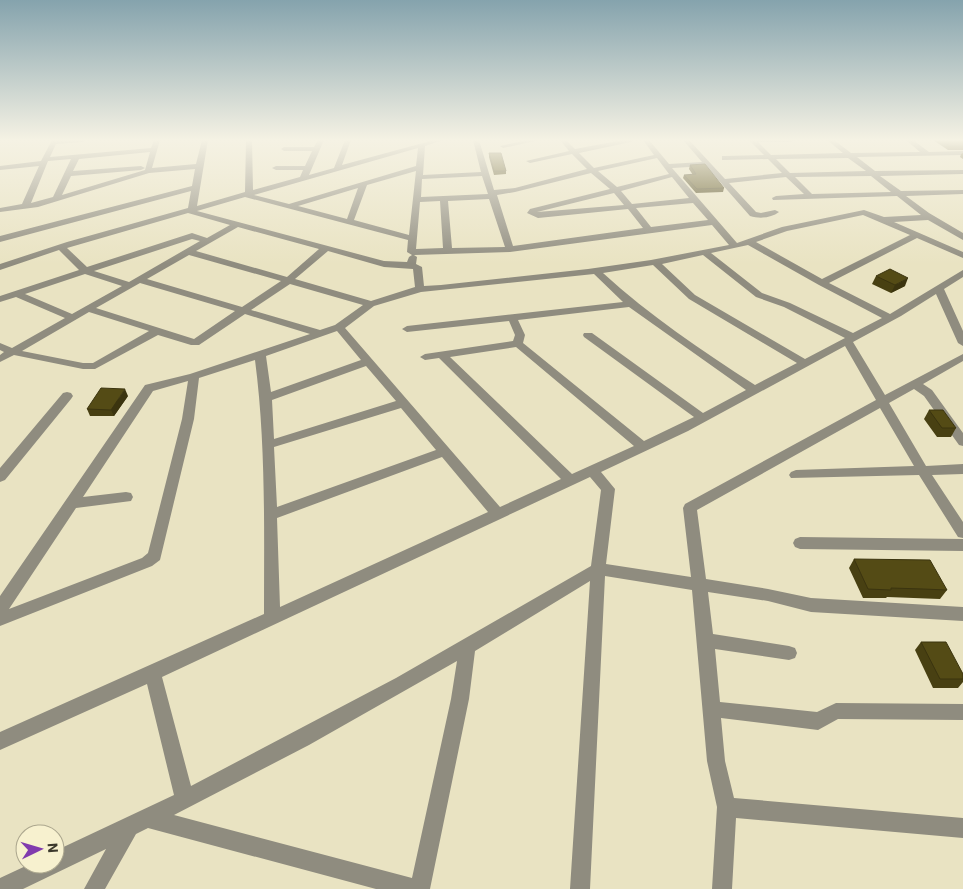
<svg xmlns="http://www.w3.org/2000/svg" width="963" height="889" font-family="'IBM Plex Sans',sans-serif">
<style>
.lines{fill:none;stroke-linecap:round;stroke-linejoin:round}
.minor{fill:#8f8c7f;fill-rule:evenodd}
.wall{fill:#484012}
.shaded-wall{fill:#3b340f}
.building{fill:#544b15;stroke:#3b340f}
</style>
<rect width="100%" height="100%" fill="#e9e3c2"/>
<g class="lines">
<!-- minor -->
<path class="minor" d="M52 140H86L83 142 56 144 50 157 151 148 154 140H160L152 168 196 164 202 140H208L197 206 245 192 246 140H252L253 190 300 177 303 170H276L272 168 276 166H305L312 151H284L281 149 284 147H314L318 140H324L309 175 334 168 345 140H351L342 165 434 140H443L425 146 423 175 481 172 473 140H479L494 190 515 188 587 169 572 154 530 163 526 161 569 151 560 140H566L575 149 623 140H634L631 142 579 153 594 168 654 155 643 140H649L669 164 702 162 683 140H689L725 179 782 173 768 159 722 160V156H725L764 155 749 140H794L791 142H758L771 155 843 153 827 140H834L851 153 920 152 906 140H913L929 152 963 151V155L857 157 875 171 963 170V174L880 176 901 191 963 190V194L906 196 929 213 963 233V240L928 220 894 222 963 252V258L917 238 829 283 890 314 963 270V277L944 289 963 331V346L958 343 936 294 901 316 853 342 885 395 963 354V361L923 384 932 390 963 433V446L959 445 924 396 914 389 889 403 926 466 963 464V474L932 475 963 522V538L958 537 919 475 791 478 789 475 791 472 796 470 914 466 880 408 697 510 706 579 768 589 811 598 963 607V621L811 612 768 601 708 592 713 634 789 646 795 648 797 653 795 658 789 660 715 649 720 702 817 712 836 703 963 704V720L838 719 818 730 721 718 725 761 734 798 963 818V838L736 818 732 889H712L717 807 707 761 692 590 605 576 590 889H570L590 581 475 651 469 699 430 889H376L148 828 136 834 105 889H84L106 849 23 889H0V878L30 864H55V851L174 795 147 684 0 750V732L264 614C264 529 266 444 255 360L199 378 194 419 160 560 152 566 0 626V596L145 385 190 374 310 334 245 314 199 345H191L158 335 95 369H83L14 355 0 362V355L4 352 0 350V343L12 348 65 318 16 297 0 302V296L79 270 59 250 0 270V264L67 242 188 208 191 191 0 242V236L192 186 195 169 149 173 38 207 0 212V208L22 204 39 166 0 170V166L41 161ZM418 148 416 166 289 204 254 195ZM150 152 145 170 62 195 71 176 141 170 145 168 141 166 73 171 79 159ZM657 158 669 174 617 187 598 171ZM848 158 866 171 790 173 776 159ZM71 159 53 197 31 203 48 161ZM706 166 750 216C760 219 771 218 779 212L775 210 761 213 756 212 729 183 786 177 804 194 776 196 772 198 773 200 897 196 921 215 884 217 864 210 782 227 737 243 672 168ZM416 171 409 235 354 220 367 185ZM591 173 610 189 530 209 527 213 538 218 628 209 643 228 513 246 497 195 515 192ZM482 176 488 194 421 197 422 179ZM871 176 891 192 812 194 795 177ZM672 177 689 198 632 204 621 191ZM358 188 347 219 298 206ZM614 193 624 205 537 212ZM245 197 408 240 407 252 412 255 409 257 407 262 384 261 197 211ZM489 199 505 247 452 248 448 201ZM440 201 443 248 416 249 420 202ZM693 203 708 220 651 227 636 208ZM188 213 230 225 207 238 192 233 87 267 67 248ZM863 215 910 235 822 279 756 242 787 231ZM712 225 729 245 651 260 588 269 441 285 424 286 422 267 416 264 417 257 414 255 510 252ZM238 227 319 249 287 277 196 251ZM192 239 200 241 129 282 94 271ZM748 245 819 285 882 318 853 333 790 303 762 293 711 253ZM328 251 384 267 413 269 415 287 371 301 295 279ZM189 255 281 281 242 307 147 279ZM703 255 756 297 784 307 845 338 805 359 695 295 662 264ZM653 265 689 299 797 363 755 385C701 350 650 316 603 273ZM85 274 122 286 72 314 25 294ZM594 274 623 302 407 326 402 329 407 332 509 321 515 335 513 341 425 354 420 357 425 360 439 358 561 479 500 507 345 328 374 306 421 292ZM140 283 235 311 194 339 96 308ZM290 284 363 305 335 325 320 330 251 310ZM629 307 746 390 703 413 592 333H584L583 335 584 337 694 417 644 441 523 343 525 335 518 320ZM89 312 149 331 93 363H83L22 351ZM337 331 361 360 271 392 266 356ZM845 346 876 400 685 504 683 508 691 577 606 564 615 489 601 472 688 431ZM516 347 634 446 572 474 450 357ZM366 366 396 401 274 439 272 400ZM188 381 182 419 148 553 142 558 9 609 76 508 131 501 133 497 131 493 126 492 83 497 153 391ZM401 408 436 450 277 507 274 447ZM442 457 488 512 280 607 277 518ZM590 477 601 490 591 566 396 678 191 786 162 677ZM457 661 451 699 412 878 174 815 309 745Z
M528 140H540L503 148 500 146Z
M67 392 71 393 73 396 71 399 5 480 0 482V468L63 393Z
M800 537 963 539V551L800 549 795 547 793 543 795 539Z"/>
</g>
<!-- wall -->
<path class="wall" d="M933 140H963V150H948Z
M489 153 506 171V174L494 175 489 157Z
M963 153V159L960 157 961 154Z
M690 165 724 188 723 192 696 193 683 178 684 175H693L689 169Z
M876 276 905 286 891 293 872 284Z
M128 396 114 416H90L87 409Z
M929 410 956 428 951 437H937L924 419Z
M854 559 947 590 940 599 887 597 886 598H863L849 568Z
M921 642 963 674V682L958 688H933L915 650Z"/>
<!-- shaded-wall -->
<path class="shaded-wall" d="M908 278 905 286 891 293 895 285Z
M125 389 128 396 114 416 111 410Z"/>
<!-- building -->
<path class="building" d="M940 140H963V146H950Z
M489 153H501L506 171H494Z
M705 164 724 188 697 189 684 175 696 174 690 165Z
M890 269 908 278 895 285 876 276Z
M101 388 125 389 111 410 87 409Z
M929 410H943L956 428H942Z
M854 559 930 560 947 590 923 589 891 588V590L868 589Z
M921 642H946L963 674V679H940Z"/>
<!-- sky -->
<linearGradient id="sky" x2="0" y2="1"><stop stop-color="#85a3ad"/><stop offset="0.53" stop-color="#f5f2e4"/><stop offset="1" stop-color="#f5f2e4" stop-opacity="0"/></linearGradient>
<rect width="963" height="264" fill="url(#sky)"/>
<!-- north arrow -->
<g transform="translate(40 849) rotate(85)"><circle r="24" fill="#f7f1cf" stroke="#aca78e"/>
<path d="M0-4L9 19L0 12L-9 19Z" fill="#813bae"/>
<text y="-8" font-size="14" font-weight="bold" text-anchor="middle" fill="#3c392c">N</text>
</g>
</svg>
